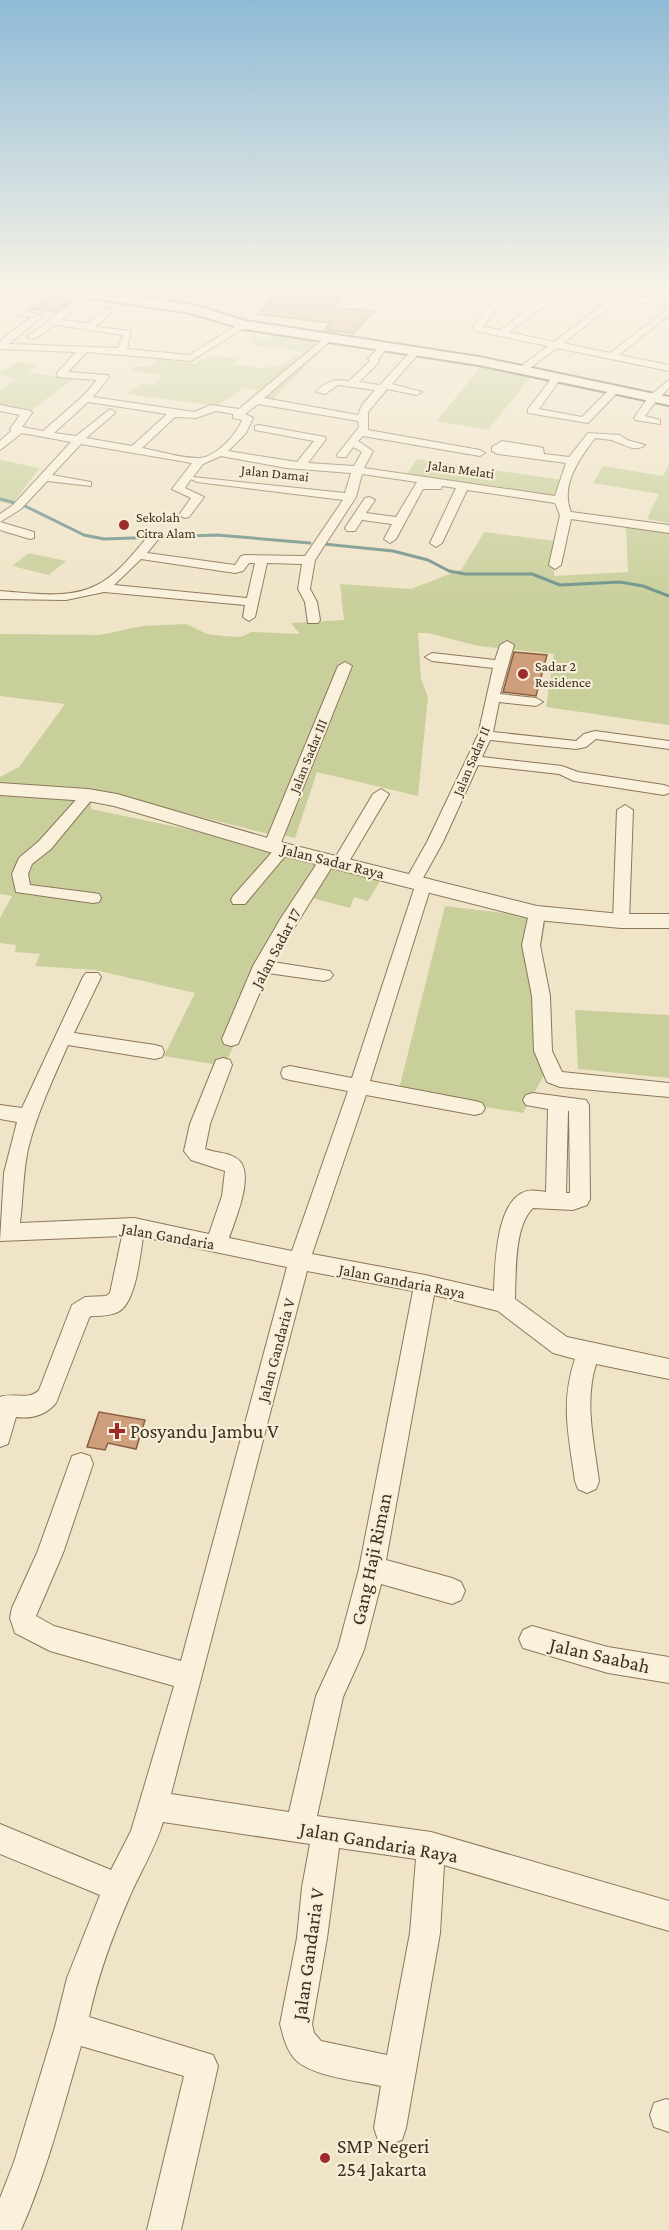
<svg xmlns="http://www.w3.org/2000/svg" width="669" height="2230" font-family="'Crimson Pro',serif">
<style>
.green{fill:#c9cf9b}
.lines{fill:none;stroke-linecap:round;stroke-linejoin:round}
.stream{stroke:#6f938a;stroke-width:3}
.building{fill:#cf9f7d;stroke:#8d5f41;stroke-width:1.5}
.minor-casing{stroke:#8d765c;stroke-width:2}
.tertiary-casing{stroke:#8d765c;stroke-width:2}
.secondary-casing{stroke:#6f573f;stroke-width:4}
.minor{fill:#faf1dc;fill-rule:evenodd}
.tertiary{fill:#faf1dc;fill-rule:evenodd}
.secondary{fill:#faf1dc;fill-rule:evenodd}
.poi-dot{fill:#9e2a2b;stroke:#f7eed8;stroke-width:2}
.labels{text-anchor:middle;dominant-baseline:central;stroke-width:4.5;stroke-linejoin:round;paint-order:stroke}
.far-street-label{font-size:14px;fill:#3d2e20;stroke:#f7eed8}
.far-poi-label{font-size:14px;fill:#3d2e20;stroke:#f7eed8;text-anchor:start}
.street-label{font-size:16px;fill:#3d2e20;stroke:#f7eed8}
.near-poi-label{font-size:20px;fill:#3d2e20;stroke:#f7eed8;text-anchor:start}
.near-street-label{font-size:20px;fill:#3d2e20;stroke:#f7eed8}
</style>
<rect width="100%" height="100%" fill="#f0e4c8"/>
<!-- green -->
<path class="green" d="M267 331 331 341 272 400 251 397 258 390 244 388 217 406 126 394 141 384 154 385 163 375 129 370 134 367H149L159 357 195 364 211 356 239 358 233 364C246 366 263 370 277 366 286 364 293 357 303 354L295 350 252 345 254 342 251 340 254 337 267 339 272 334 265 333Z
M17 362 37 365 28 372 74 379 31 410 0 405V390L16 379 0 375V373Z
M481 366 532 375 488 430 437 421Z
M417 459 563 480 553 499 405 477Z
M0 460 40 468 12 504 0 502Z
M669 464V523L647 519 659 494 593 483 603 466 663 476Z
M626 525 669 530V725L546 707 554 654 478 646 428 633H418L421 679 428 697 418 796 317 772 295 838 270 832 268 834 131 799 91 795V809L201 832 380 881 368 901 354 897 350 908 308 897 224 1066 164 1056 195 993 95 970 35 966 40 954 15 952 16 945 0 943V918L12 896 0 894V777L19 767 65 704 0 696V634L100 635 142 626 186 624 207 634 223 636 241 637 252 632 300 634 291 623 344 620 340 584 411 589 462 569 484 532 555 541 554 576 628 572Z
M29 553 66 561 49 575 12 566Z
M445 906 546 918 540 953 550 994 551 1050 547 1070 523 1113 398 1093Z
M575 1010 669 1015V1078L578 1069Z"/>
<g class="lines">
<!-- stream -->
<path class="stream" d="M0 499 15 503
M25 506 84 535 104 539 217 535 310 543
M324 544 393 551 428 560 449 571 465 574H532L560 585 620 582 643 586 669 596"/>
</g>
<!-- building -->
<path class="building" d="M278 292 342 296 334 308 374 311 354 333 325 330 331 323 258 314Z
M48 297 73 300 56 312 32 309Z
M514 652 547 655 536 696 503 692Z
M99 1412 145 1420 136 1449 108 1443 105 1450 87 1447Z"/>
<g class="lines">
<defs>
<path id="minor" d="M39 292H49L26 311 43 316 9 344 118 348 123 335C99 332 78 327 54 325L35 339 27 337 87 292 94 294 61 320 88 323 105 309H111V313L95 327 131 331 127 349 189 355 241 323 249 325 191 361 87 352 68 372 107 375 109 377 93 397 194 412 211 405 239 409 327 336 330 337V341L264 398 358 415 362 405 375 390 338 385 325 394 316 392C326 381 334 379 349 381L370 361 368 359 381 344 389 346 379 358V362L359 382 380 385 413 349H419V353L392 384 422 392 417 395 387 389 368 412V430L480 450 485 453 480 456 363 436 358 441 373 451 364 468 555 496 566 463 498 454 492 451V447L502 441 539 447 543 448 544 454 569 457 588 433 620 435 627 440 645 445C635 453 624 444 614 441 609 439 601 439 595 438 579 459 560 486 571 512L669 525V533L571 519 561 565 555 569 549 565 560 515 555 503 467 490 442 543 436 547 430 543 456 488 442 486 441 489H423L396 539 390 543 384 539 392 524 362 520 355 531H347L345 528 365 498 369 497 375 500 366 513 396 517 417 482 362 474 356 497 315 560 310 589 317 602 320 620 318 623H308L305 602 298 589 302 564 267 563 255 617 249 621 243 617 245 605 104 592 66 600 0 599V591C30 593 69 600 97 585 119 574 135 551 151 533L155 532 161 536 147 553 235 565 241 556 245 555 305 556 343 500 197 482 191 479 185 488 204 497 189 517 185 518 179 515 191 498 172 489 192 463 81 444 52 475 91 482V486L47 481 21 509 0 522 34 532V538L30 539 0 530V514L13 505 71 442 22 433 0 450V441L11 431 10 429 20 415 0 411V405L31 411 32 413 22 427 43 431 82 397 97 380 57 377V373L76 352 0 349V341L31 317 16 314V310ZM88 402 167 414 132 446 86 438 114 414 115 412 110 409 76 436 54 433ZM258 404 358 421 359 427 337 455 338 457H346L353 447 362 452 354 466 308 463 326 439 325 437 259 425 255 426V430L314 441 297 462 228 451 246 433 253 418 245 414ZM216 411 233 414V418L242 420C237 434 216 457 200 458 184 459 159 451 142 448L175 417 196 418ZM503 448H504L534 453ZM221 456 286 468 351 473 345 493 193 477 203 464ZM141 559 235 573 243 571 249 563H255L247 598 114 585Z
M168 292H178L163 305H157V301Z
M499 292H508L483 327 500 330 553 292H563L509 332 554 342 619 292H629L627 295 669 301V307L621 299 563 343 610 353 669 308V315L619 355 669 365V371L557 348 525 372H519V368L548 346 476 331 473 326Z
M557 374 562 377 539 409 582 417 611 388 620 390 588 423 528 413V409L554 375Z
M669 380V388L657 400 645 416 660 420V424L635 420 634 418 649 396Z
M507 641 514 645 500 694 536 698 543 702 536 706 499 702 493 732 576 741 584 734 595 731 669 741V749L596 739 586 747 576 749 490 740 482 757 562 766 578 772 664 785 669 787V793L664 795 574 781 559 774 478 765 443 842 423 878 430 879 432 883 370 1081 475 1101 482 1103 485 1108 482 1113 475 1115 366 1095 312 1254 425 1275 494 1291C495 1265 496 1206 522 1193 529 1189 538 1191 546 1192L548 1109 526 1105 523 1100 526 1095 533 1093 586 1100 589 1105 590 1199 587 1205 573 1210 533 1208C514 1226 516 1273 515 1299L567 1337 669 1359V1379L596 1364C584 1403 594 1441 599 1481L596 1489 587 1493 578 1489 575 1481C569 1437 560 1403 575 1359L553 1353 498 1311 434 1295 386 1560 452 1578 461 1582 465 1591 461 1600 452 1604 381 1584 364 1650 343 1697 317 1816 431 1832 669 1901V1931L444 1865 440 1933 406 2128 402 2140 390 2144 378 2140 374 2128 381 2086C359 2081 308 2076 294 2058 286 2049 283 2035 280 2024L297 1938 302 1887 310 1844 163 1822C155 1849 140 1872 129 1898 112 1937 98 1975 89 2017L213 2055 218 2066 181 2230H147L184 2076 81 2046C63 2108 47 2171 21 2230H0V2198L14 2162 55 2027 67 1978 100 1895 0 1854V1824L111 1870 131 1831 174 1686 50 1651 15 1633 10 1618 12 1608 37 1553 72 1456 81 1453 90 1456 93 1464 63 1553 36 1616 54 1626 181 1661 287 1267 143 1237C140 1256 136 1303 118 1312 110 1316 100 1316 91 1316L89 1318 56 1403C46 1415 32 1419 16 1417L8 1444 0 1447V1397C13 1392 29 1401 39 1390L72 1305 85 1297 106 1296 110 1293 122 1236 0 1241 4 1173 17 1122 0 1119V1105L22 1108 83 977 86 973H98L101 977 74 1033 155 1045 162 1047 164 1052 162 1057 155 1059 68 1045C53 1079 37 1113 28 1149 23 1173 23 1198 20 1223L134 1218 209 1234 222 1196 225 1171 191 1160 184 1151 190 1124 214 1065 216 1060 223 1058 230 1060 232 1065 210 1124 205 1149C215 1153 227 1152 236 1158 257 1170 235 1220 229 1238L292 1251 348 1091 290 1080 283 1078 281 1073 283 1068 290 1066 352 1078 415 886 407 885 405 881 427 842 478 735 493 668 432 661 425 657 432 653 495 660 500 645ZM568 1111H569L570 1193H566ZM307 1271 413 1291 359 1569 338 1648 316 1696 289 1812 171 1794ZM339 1848 416 1859 410 1933 387 2055 321 2041 314 2033 312 2024 327 1938Z
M345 662 352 666 280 845H289L291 849 245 904H233L231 900 233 896 274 850 266 849 264 845 338 666Z
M381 789 389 794 348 863 340 868 333 865 273 962 330 971 333 975 330 979 324 981 268 973 238 1044 231 1046 224 1044 222 1039 253 966 281 918 322 856 328 855 335 858 373 794Z
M88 790 93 792 96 795 93 798 51 849 32 864 28 874 30 885 93 893 99 894 101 898 99 902 93 903 16 892 12 874 19 858 39 841 83 792Z
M625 805 633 810 629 921 627 925H615L613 921 617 810Z
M537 907 543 909 545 913 540 945 550 996 552 1051 562 1072 669 1083V1097L560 1087 547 1082 534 1051 532 996 522 945 529 913 531 909Z
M532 1626 608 1647 669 1657V1683L608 1673 523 1648 519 1639 523 1630Z
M666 2099 669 2100V2132L654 2127 650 2115 654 2103Z"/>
<path id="tertiary" d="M0 783 88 789 117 794 288 844 537 906 621 914H669V928H621L537 920 276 854 114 806 88 801 0 795Z"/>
<path id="secondary" d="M71 292H104L193 305 246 321 479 357 669 397V405L479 365 244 329 191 313 77 296Z"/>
</defs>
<!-- minor casing -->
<use href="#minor" class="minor-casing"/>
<!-- tertiary casing -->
<use href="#tertiary" class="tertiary-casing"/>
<!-- secondary casing -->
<use href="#secondary" class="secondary-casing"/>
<!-- minor -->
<use href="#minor" class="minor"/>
<!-- tertiary -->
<use href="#tertiary" class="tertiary"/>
<!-- secondary -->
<use href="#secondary" class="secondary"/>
</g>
<!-- sky -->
<linearGradient id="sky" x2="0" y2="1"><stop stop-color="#8fbad6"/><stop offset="0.48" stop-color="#f8f3e6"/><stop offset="1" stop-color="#f8f3e6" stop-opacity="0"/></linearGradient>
<rect width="669" height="604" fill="url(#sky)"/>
<!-- markers -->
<g class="poi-dot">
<circle cx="124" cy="525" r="6"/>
<circle cx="523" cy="674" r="6"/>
<path d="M114 1422h6v6h6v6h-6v6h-6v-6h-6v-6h6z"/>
<circle cx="325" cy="2158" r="6"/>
</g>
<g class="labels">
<!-- far-street labels -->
<g class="far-street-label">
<text transform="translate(461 469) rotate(8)">Jalan Melati</text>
<text transform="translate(275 473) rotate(6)">Jalan Damai</text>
<text transform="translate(308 756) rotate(-68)">Jalan Sadar III</text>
<text transform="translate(471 761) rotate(-67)">Jalan Sadar II</text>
</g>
<!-- far-poi labels -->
<g class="far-poi-label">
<text x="136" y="517">Sekolah<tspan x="136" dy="16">Citra Alam</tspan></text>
<text x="535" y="666">Sadar 2<tspan x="535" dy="16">Residence</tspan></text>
</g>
<!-- street labels -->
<g class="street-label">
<text transform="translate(333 861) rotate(14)">Jalan Sadar Raya</text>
<text transform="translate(276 948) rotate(-62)">Jalan Sadar 17</text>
<text transform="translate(168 1236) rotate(10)">Jalan Gandaria</text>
<text transform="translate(402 1281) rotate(11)">Jalan Gandaria Raya</text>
<text transform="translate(276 1350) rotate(-75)">Jalan Gandaria V</text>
</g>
<!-- near-poi labels -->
<g class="near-poi-label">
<text x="130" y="1431">Posyandu Jambu V</text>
<text x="337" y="2146">SMP Negeri<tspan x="337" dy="23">254 Jakarta</tspan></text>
</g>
<!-- near-street labels -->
<g class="near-street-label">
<text transform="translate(371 1559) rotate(-78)">Gang Haji Riman</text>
<text transform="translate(600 1655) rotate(13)">Jalan Saabah</text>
<text transform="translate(379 1842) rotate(10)">Jalan Gandaria Raya</text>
<text transform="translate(308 1954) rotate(-82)">Jalan Gandaria V</text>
</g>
</g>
</svg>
